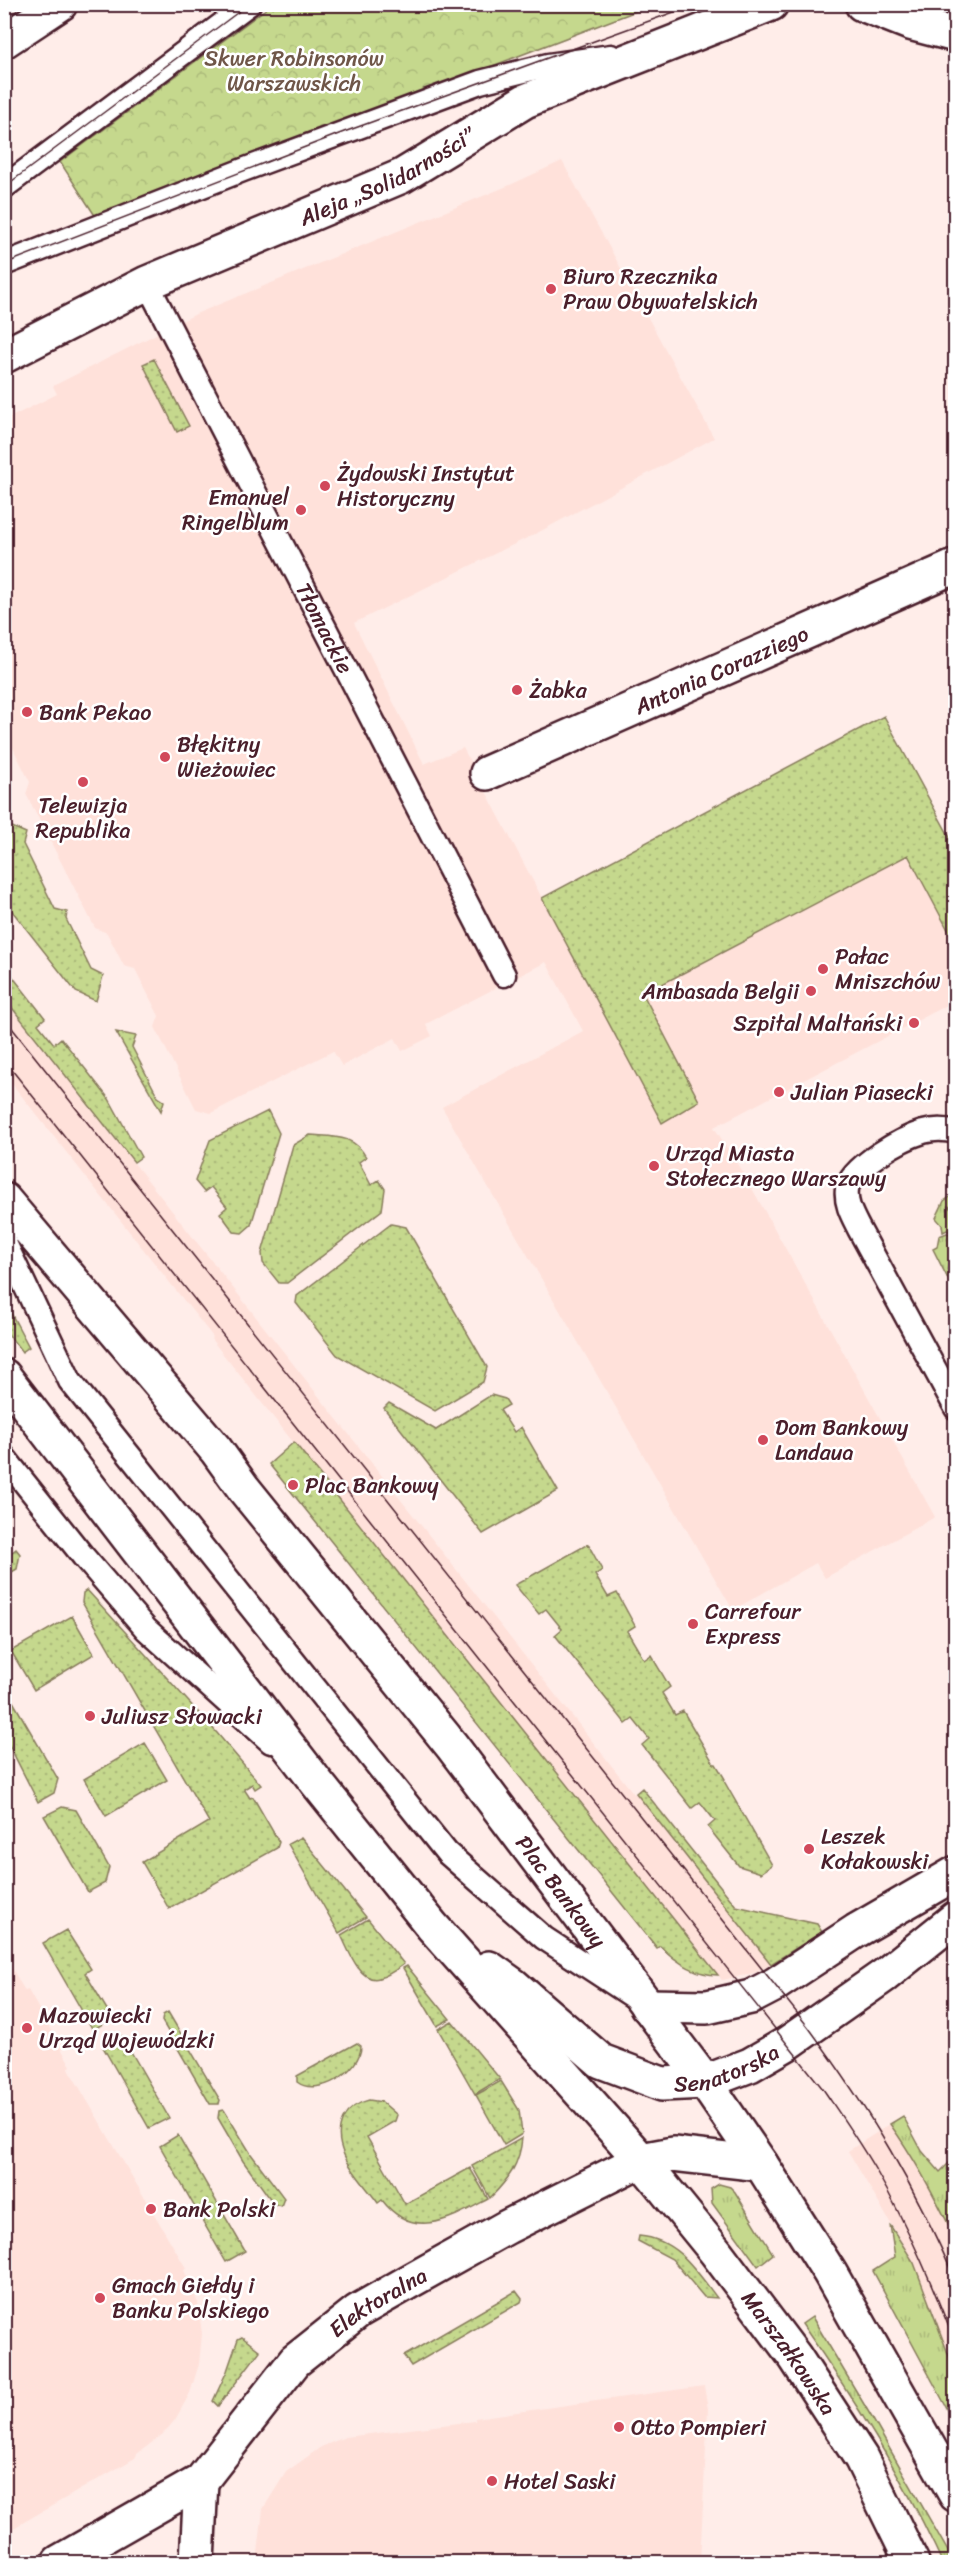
<svg xmlns="http://www.w3.org/2000/svg" width="960" height="2567" font-family="Sriracha,sans-serif">
<style>
.built{fill:#ffe1da}
.grass{fill:url(#grass-tufts);stroke:#887c5c;stroke-width:1.5}
.forest{fill:url(#forest-crowns);stroke:#887c5c;stroke-width:1.5}
.garden{fill:url(#garden-dots);stroke:#887c5c;stroke-width:1.5}
.lines{fill:none;stroke-linecap:round;stroke-linejoin:round}
.lane-casing{stroke:#4a1f2b;stroke-width:27}
.street-casing{stroke:#4a1f2b;stroke-width:38}
.secondary-casing{stroke:#4a1f2b;stroke-width:38}
.lane{stroke:#fff;stroke-width:22}
.street{stroke:#fff;stroke-width:33}
.secondary{stroke:#fff;stroke-width:33}
.tram{stroke:#4a1f2b;stroke-width:1.5}
.poi-dot{fill:#d1495b;stroke:#fff;stroke-width:2}
.labels{text-anchor:middle;dominant-baseline:central;stroke-width:5;stroke-linejoin:round;paint-order:stroke}
.park-label{font-size:22px;fill:#6f5648;stroke:#fff}
.street-label{font-size:22px;fill:#4a1f2b;stroke:#fff}
.poi-label{font-size:22px;fill:#4a1f2b;stroke:#fff;text-anchor:start}
</style>
<defs>
<pattern id="grass-tufts" width="24" height="20" patternUnits="userSpaceOnUse" patternTransform="scale(1.5)"><rect width="24" height="20" fill="#c5d88d"/><path d="M3 7l-1-3M5 7V3M7 7l1-3M15 17l-1-3M17 17v-4M19 17l1-3" fill="none" stroke="#abb97a"/></pattern>
<pattern id="forest-crowns" width="20" height="18" patternUnits="userSpaceOnUse" patternTransform="scale(1.5)"><rect width="20" height="18" fill="#c5d88d"/><path d="M2 6a3 3 0 1 1 6 0M12 15a3 3 0 1 1 6 0" fill="none" stroke="#abb97a"/></pattern>
<pattern id="garden-dots" width="8" height="8" patternUnits="userSpaceOnUse" patternTransform="scale(1.5)"><rect width="8" height="8" fill="#c5d88d"/><path d="M2 2h.1M6 6h.1" fill="none" stroke="#abb97a" stroke-width="1.8" stroke-linecap="round"/></pattern>
</defs>
<rect width="100%" height="100%" fill="#ffede9"/>
<filter id="ink" filterUnits="userSpaceOnUse"><feTurbulence type="fractalNoise" baseFrequency=".0167" numOctaves="2"/><feDisplacementMap in="SourceGraphic" scale="12" xChannelSelector="R" yChannelSelector="G"/><feConvolveMatrix kernelMatrix="1 2 1 2 8 2 1 2 1" color-interpolation-filters="sRGB"/></filter>
<g filter="url(#ink)">
<!-- built -->
<path class="built" d="M562 161 714 438 539 532 354 623 424 764 463 748 542 898 884 716 955 847V1001L714 1127 749 1183 935 1517 825 1578 816 1563 733 1610 442 1107 583 1031 546 962 426 1024 432 1036 402 1051 395 1038 342 1066 333 1051 211 1113 196 1109 155 1027 159 1016 135 969 124 966 107 933 95 928 26 794 30 782 5 732V420L57 394 53 386 198 313 510 185Z
M4 999 634 1794 636 1793 771 1964 754 1973 722 1980 211 1339 213 1337 5 1075Z
M4 1955 25 1991 28 1990 71 2066 68 2068 85 2097 186 2268 184 2270 198 2303 202 2334 199 2364 190 2393 175 2420 163 2434 137 2454 135 2458 5 2533Z
M890 2124 908 2148 935 2194 955 2238V2372L914 2263 848 2151Z
M704 2386 708 2409 700 2562H257L263 2509 286 2472 321 2447 345 2437 475 2421V2418Z"/>
<!-- grass -->
<path class="grass" d="M950 1197 955 1202 951 1207 947 1206 955 1212V1235L947 1230 943 1232 942 1225 936 1218 944 1201Z
M947 1233 955 1236V1293L933 1249 937 1247 939 1236Z
M903 2116 922 2151 940 2172 955 2157V2238C936 2198 916 2160 890 2124Z
M719 2184 730 2187 735 2192 773 2254 758 2266 712 2203 711 2189Z
M890 2225 914 2263 955 2372V2423L873 2271 895 2257Z
M812 2317 871 2416 954 2562H942C904 2478 855 2400 802 2324Z"/>
<!-- forest -->
<path class="forest" d="M271 5H652L96 217 60 162Z"/>
<!-- garden -->
<path class="garden" d="M154 359 189 426 177 432 143 364Z
M884 716 955 847V943L908 855 643 994 699 1101 662 1123 542 898Z
M5 824 26 833 23 844 55 909 67 912 66 919 91 970 103 976 96 1001 76 992 5 902Z
M5 967 45 1018 38 1024 54 1044 61 1038 109 1099 141 1157 134 1162 5 999Z
M116 1032 136 1036 132 1047 158 1097 164 1101 161 1111Z
M268 1111 279 1133 251 1225 242 1233 234 1232 220 1213 227 1207 211 1187 204 1192 195 1181 210 1140Z
M310 1135C334 1137 353 1134 366 1157L359 1162 371 1185 379 1180 385 1189 382 1210 287 1283H279L263 1263 262 1253 293 1145Z
M391 1224 406 1227 487 1367 483 1382 435 1411 337 1355 296 1303 297 1296Z
M4 1300 29 1347 22 1352 5 1330Z
M491 1395 505 1399 509 1405 500 1410 514 1432 521 1427 558 1491 483 1534 384 1408 389 1403 436 1430Z
M294 1442 718 1975C696 1975 676 1962 660 1946L657 1948 269 1464Z
M588 1544 602 1570 595 1575 608 1597 617 1593 635 1626 627 1631 644 1660 651 1655 670 1687 662 1693 675 1715 683 1711 714 1764H716L725 1779 724 1781 772 1865 761 1873 739 1866 708 1827 715 1821 700 1802 692 1808 642 1745 649 1739 633 1719 626 1724 555 1635 562 1629 546 1609 539 1614 515 1585Z
M16 1549 20 1554 17 1569 5 1576V1553L7 1556Z
M87 1590 217 1733 261 1785 255 1789 252 1784 244 1789 250 1798 253 1797 279 1842 277 1848 169 1909 142 1862 209 1822 82 1602 83 1593Z
M72 1616 94 1654 34 1690 11 1651Z
M4 1686 58 1779 54 1793 38 1802 5 1737Z
M145 1743 167 1780 106 1816 84 1779Z
M642 1788 736 1906 817 1924 822 1932 771 1964 636 1793Z
M62 1807 76 1810 109 1867 105 1883 88 1892 44 1816Z
M301 1837 366 1917 339 1933 288 1844Z
M368 1919 404 1964C397 1969 388 1976 379 1978 360 1984 348 1949 341 1935Z
M66 1930 91 1969 85 1973 112 2018 93 2030 43 1943Z
M407 1966 450 2019 437 2026 403 1968Z
M168 2012 220 2100 219 2104H210L162 2021 163 2015Z
M452 2021 500 2079 475 2094 438 2029Z
M122 2036 169 2118 149 2128 103 2047Z
M357 2043 361 2046C361 2071 318 2098 297 2082V2076Z
M501 2081 519 2110 522 2134 504 2145 476 2095Z
M369 2100 382 2102 397 2115 395 2121 367 2137 405 2204 470 2168 488 2199C452 2218 414 2242 382 2200L378 2203C362 2180 328 2150 343 2119 349 2108 357 2103 369 2100Z
M224 2110 251 2154 284 2198 281 2206 274 2204 243 2161 218 2118 219 2111Z
M178 2135 245 2251 226 2262 160 2146Z
M522 2138C520 2164 508 2180 490 2198L472 2166Z
M639 2236C677 2239 696 2270 717 2298L704 2297 672 2259 638 2241Z
M516 2291 522 2299 521 2302 411 2366 404 2356Z
M242 2337 260 2351 218 2406 213 2401 227 2371 238 2339Z"/>
<g class="lines">
<defs>
<g id="lane">
<path d="M4 187 249 4"/>
<path d="M4 264 243 170 480 82 548 65 611 56"/>
<path id="s1" d="M147 283 504 975"/>
<path d="M956 1132C944 1129 934 1129 923 1132 903 1138 850 1167 847 1189 845 1204 853 1217 859 1229L956 1408"/>
<path d="M4 1241 70 1381 447 1853 544 1938 631 1995"/>
<path d="M4 1457 83 1556 146 1629 271 1742"/>
</g>
<g id="street">
<path id="s2" d="M487 773 956 566"/>
<path id="s3" d="M59 2562 201 2481 295 2361 358 2311 412 2280 507 2227 641 2160 673 2154 761 2164"/>
<path d="M197 2562 201 2481"/>
</g>
<g id="secondary">
<path d="M862 4 910 23 956 35"/>
<path d="M4 41 60 4"/>
<path id="s4" d="M4 356 147 283 402 176 525 101 771 4"/>
<path id="s5" d="M4 1200 216 1450 244 1489 452 1746 705 2082 761 2164 830 2273 956 2495"/>
<path id="s6" d="M4 1376 317 1783 432 1926 641 2160 716 2252 795 2357 861 2458 912 2562"/>
<path id="s7" d="M489 1968 513 1985 601 2061 662 2084 705 2082 750 2065 788 2043 885 1975 956 1918"/>
<path d="M647 2006 707 2007 751 1997 774 1985 856 1931 956 1873"/>
</g>
</defs>
<!-- lane casing -->
<use href="#lane" class="lane-casing"/>
<!-- street casing -->
<use href="#street" class="street-casing"/>
<!-- secondary casing -->
<use href="#secondary" class="secondary-casing"/>
<!-- lane -->
<use href="#lane" class="lane"/>
<!-- street -->
<use href="#street" class="street"/>
<!-- secondary -->
<use href="#secondary" class="secondary"/>
<!-- tram -->
<path class="tram" d="M4 187 249 4
M4 264 344 132 696 4
M4 1018 809 2028C870 2111 916 2187 956 2282
M4 1060 823 2089C842 2117 861 2144 878 2174 909 2228 933 2287 956 2345"/>
</g>
</g>
<!-- markers -->
<g class="poi-dot">
<circle cx="551" cy="289" r="6"/>
<circle cx="325" cy="486" r="6"/>
<circle cx="301" cy="510" r="6"/>
<circle cx="517" cy="690" r="6"/>
<circle cx="27" cy="712" r="6"/>
<circle cx="165" cy="757" r="6"/>
<circle cx="83" cy="782" r="6"/>
<circle cx="823" cy="969" r="6"/>
<circle cx="811" cy="991" r="6"/>
<circle cx="914" cy="1023" r="6"/>
<circle cx="779" cy="1092" r="6"/>
<circle cx="654" cy="1166" r="6"/>
<circle cx="763" cy="1440" r="6"/>
<circle cx="293" cy="1485" r="6"/>
<circle cx="693" cy="1624" r="6"/>
<circle cx="90" cy="1716" r="6"/>
<circle cx="809" cy="1849" r="6"/>
<circle cx="27" cy="2028" r="6"/>
<circle cx="151" cy="2209" r="6"/>
<circle cx="100" cy="2298" r="6"/>
<circle cx="619" cy="2427" r="6"/>
<circle cx="492" cy="2481" r="6"/>
</g>
<g class="labels">
<!-- park labels -->
<g class="park-label">
<text x="294" y="58">Skwer Robinsonów<tspan x="294" dy="25">Warszawskich</tspan></text>
</g>
<!-- street labels -->
<g class="street-label">
<text stroke="none"><textPath href="#s4" startOffset="423">Aleja „Solidarności”</textPath></text>
<text stroke="none"><textPath href="#s1" startOffset="388">Tłomackie</textPath></text>
<text stroke="none"><textPath href="#s2" startOffset="256">Antonia Corazziego</textPath></text>
<text stroke="none"><textPath href="#s5" startOffset="888">Plac Bankowy</textPath></text>
<text stroke="none"><textPath href="#s7" startOffset="278">Senatorska</textPath></text>
<text stroke="none"><textPath href="#s3" startOffset="418">Elektoralna</textPath></text>
<text stroke="none"><textPath href="#s6" startOffset="1254">Marszałkowska</textPath></text>
</g>
<!-- poi labels -->
<g class="poi-label">
<text x="563" y="276">Biuro Rzecznika<tspan x="563" dy="25">Praw Obywatelskich</tspan></text>
<text x="337" y="473">Żydowski Instytut<tspan x="337" dy="25">Historyczny</tspan></text>
<text x="289" y="497" text-anchor="end">Emanuel<tspan x="289" dy="25">Ringelblum</tspan></text>
<text x="529" y="690">Żabka</text>
<text x="39" y="712">Bank Pekao</text>
<text x="177" y="744">Błękitny<tspan x="177" dy="25">Wieżowiec</tspan></text>
<text x="83" y="805" text-anchor="middle">Telewizja<tspan x="83" dy="25">Republika</tspan></text>
<text x="835" y="956">Pałac<tspan x="835" dy="25">Mniszchów</tspan></text>
<text x="799" y="991" text-anchor="end">Ambasada Belgii</text>
<text x="902" y="1023" text-anchor="end">Szpital Maltański</text>
<text x="791" y="1092">Julian Piasecki</text>
<text x="666" y="1153">Urząd Miasta<tspan x="666" dy="25">Stołecznego Warszawy</tspan></text>
<text x="775" y="1427">Dom Bankowy<tspan x="775" dy="25">Landaua</tspan></text>
<text x="305" y="1485">Plac Bankowy</text>
<text x="705" y="1611">Carrefour<tspan x="705" dy="25">Express</tspan></text>
<text x="102" y="1716">Juliusz Słowacki</text>
<text x="821" y="1836">Leszek<tspan x="821" dy="25">Kołakowski</tspan></text>
<text x="39" y="2015">Mazowiecki<tspan x="39" dy="25">Urząd Wojewódzki</tspan></text>
<text x="163" y="2209">Bank Polski</text>
<text x="112" y="2285">Gmach Giełdy i<tspan x="112" dy="25">Banku Polskiego</tspan></text>
<text x="631" y="2427">Otto Pompieri</text>
<text x="504" y="2481">Hotel Saski</text>
</g>
</g>
<!-- margin -->
<rect width="960" height="2567" fill="none" stroke="#fff" stroke-width="24"/>
<rect x="12" y="12" width="936" height="2543" fill="none" stroke="#4a1f2b" stroke-width="2" filter="url(#ink)"/>
</svg>
